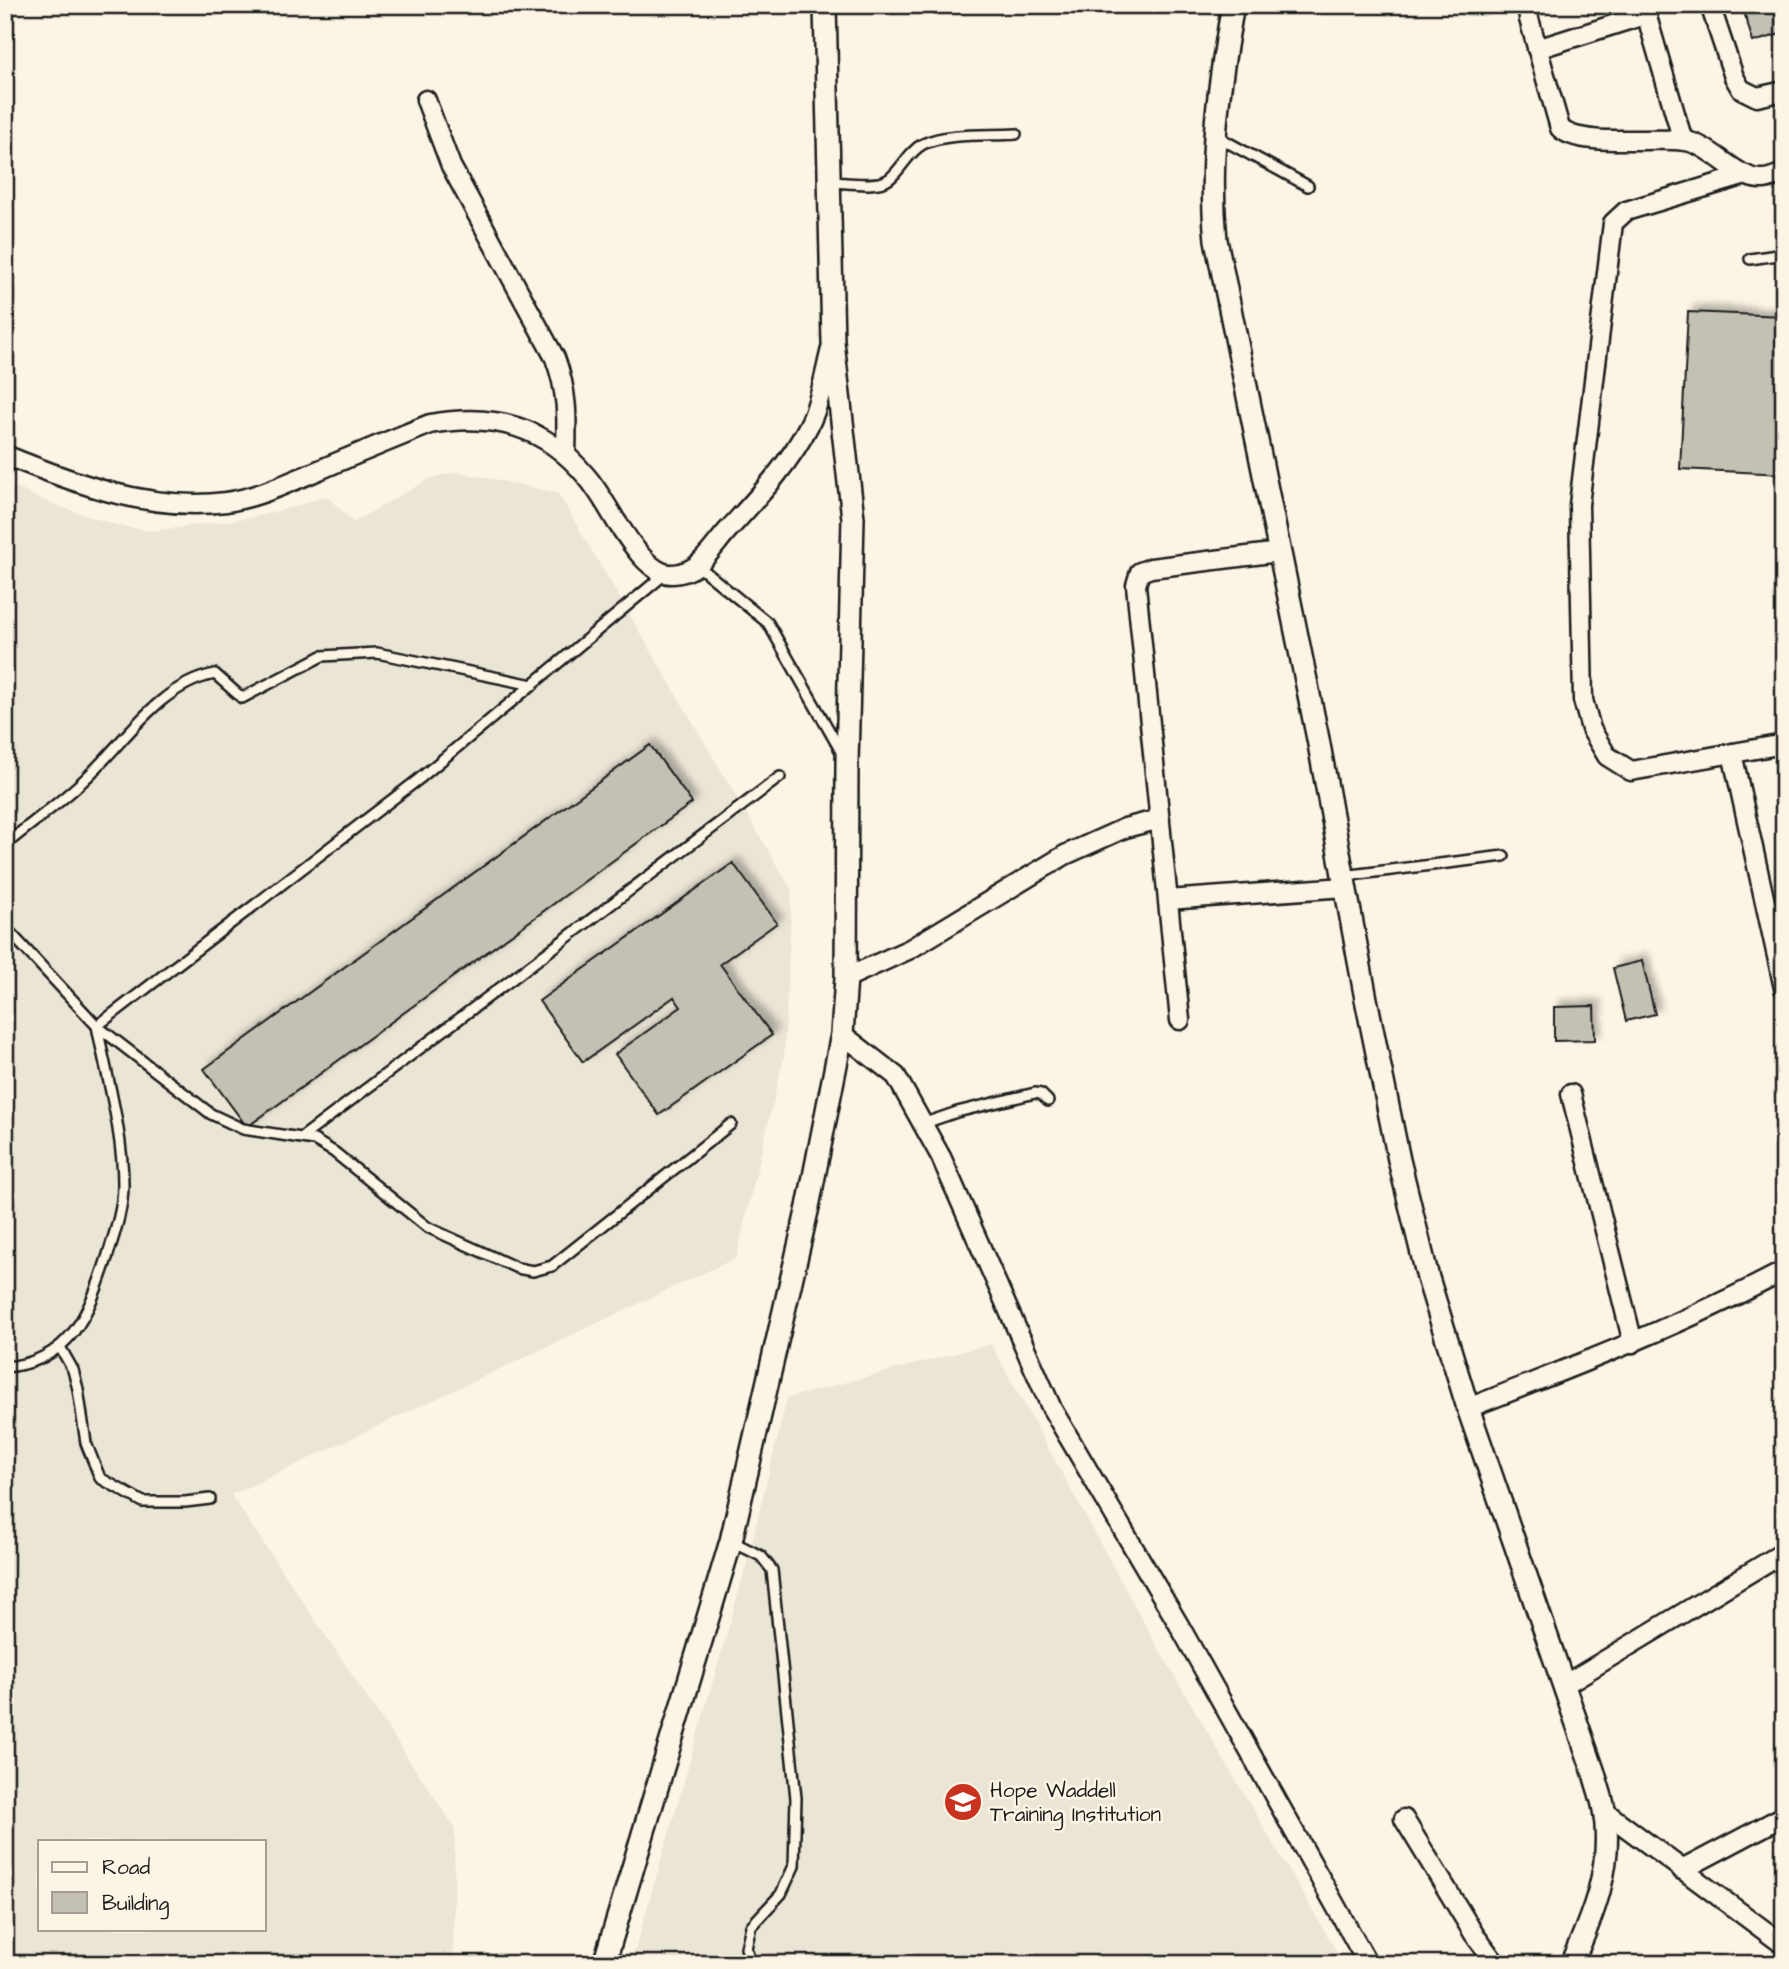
<svg xmlns="http://www.w3.org/2000/svg" width="1789" height="1969" font-family="'Architects Daughter',sans-serif">
<style>
.built{fill:#ebe5d6;fill-rule:evenodd}
.building{fill:#c4c0b3;stroke:#1c1c1c;stroke-width:2;filter:url(#shadow)}
.lines{fill:none;stroke-linecap:round;stroke-linejoin:round}
.service-casing{stroke:#1c1c1c;stroke-width:14}
.minor-casing{stroke:#1c1c1c;stroke-width:23}
.tertiary-casing{stroke:#1c1c1c;stroke-width:26}
.service{stroke:#fcf5e5;stroke-width:9}
.minor{stroke:#fcf5e5;stroke-width:18}
.tertiary{stroke:#fcf5e5;stroke-width:21}
.labels{text-anchor:middle;dominant-baseline:central;stroke-width:5;stroke-linejoin:round;paint-order:stroke}
.poi-label{font-size:21px;fill:#1c1c1c;stroke:#fcf5e5;text-anchor:start}
</style>
<defs>
<filter id="shadow"><feDropShadow dx="6" dy="-6" stdDeviation="3.5" flood-color="#0004"/></filter>
</defs>
<rect width="100%" height="100%" fill="#fcf5e5"/>
<filter id="ink" filterUnits="userSpaceOnUse"><feTurbulence type="fractalNoise" baseFrequency=".0143" numOctaves="2"/><feDisplacementMap in="SourceGraphic" scale="14" xChannelSelector="R" yChannelSelector="G"/><feConvolveMatrix kernelMatrix="1 2 1 2 8 2 1 2 1" color-interpolation-filters="sRGB"/></filter>
<g filter="url(#ink)">
<!-- built -->
<path class="built" d="M458 472 558 493 792 891 784 1057 736 1258 231 1495 455 1828 453 1964H5V483L52 504 119 526 152 531 249 518 297 506 326 496 354 522 431 478ZM40 1841H264V1929H40Z
M991 1344 1154 1641 1344 1964H631L744 1574 787 1398Z"/>
<!-- building -->
<path class="building" d="M1742 5H1784V20L1780 21 1784 33 1753 42Z
M1688 312 1784 316V474L1680 469Z
M650 745 692 803 247 1127 204 1069Z
M733 863 777 923 720 964 772 1035 659 1115 615 1054 681 1007 674 997 583 1062 539 1001Z
M1642 961 1655 1014 1626 1021 1613 968Z
M1594 1006 1595 1040 1554 1041V1007Z"/>
<g class="lines">
<defs>
<path id="service" d="M1216 136 1308 186
M829 182C844 182 878 188 889 179 902 169 908 152 923 144 948 132 989 136 1016 134
M1750 259 1784 254
M697 565 768 623 843 755
M5 845C31 823 60 803 84 780 125 742 158 685 215 674L242 698 322 656 377 653 533 685
M1343 876 1504 856
M5 927 97 1026 211 1114 243 1129 314 1140 334 1152 427 1227 517 1268 533 1271 552 1266 731 1124
M922 1124 957 1112 1035 1093 1041 1094 1048 1101
M301 1138 780 777
M60 1347 73 1370 78 1389 86 1443 100 1478 143 1502H185L210 1499
M5 1367C71 1362 89 1313 107 1258 114 1235 123 1210 123 1185 123 1132 107 1078 97 1026L419 779 665 574
M731 1541 761 1556 772 1570 796 1798 794 1866 781 1894 751 1926 746 1948 751 1964"/>
<path id="minor" d="M1528 5 1529 19 1560 128C1579 148 1656 136 1686 141 1713 146 1738 181 1763 179 1770 179 1777 175 1784 173
M1710 5 1734 77 1741 89 1757 97 1784 91
M1537 49 1641 16 1647 17 1683 141
M426 100 451 166 555 358C568 393 567 418 566 455
M1746 175 1626 211 1613 223 1579 505 1583 700 1591 729 1607 756 1631 771 1784 744
M5 455C74 483 150 512 226 502 256 498 285 484 312 473 351 456 391 440 430 424 494 413 544 425 587 477 598 490 607 506 616 521 628 538 642 563 661 572 672 577 688 572 696 566 708 557 718 541 728 530 758 497 789 465 809 425 820 404 825 372 831 349
M1732 753 1784 988
M1168 900 1345 887
M846 978 910 949 1065 855 1125 828 1160 819
M1180 1020 1136 585 1140 572 1151 568 1280 552
M842 1034 896 1076 941 1157 1052 1409 1179 1625 1368 1964
M1571 1094 1633 1343
M1468 1408C1575 1366 1682 1325 1784 1271
M1564 1685 1784 1552
M1604 1811 1784 1945
M1404 1819 1474 1934 1496 1964
M1682 1870 1784 1816"/>
<path id="tertiary" d="M1233 5C1219 83 1208 160 1216 240L1318 739 1366 999 1399 1160 1428 1278 1468 1408 1594 1773C1597 1785 1602 1797 1604 1810 1614 1864 1593 1916 1571 1964
M604 1964 731 1541 808 1207 842 1034 846 978 847 763 853 518 833 342 825 5"/>
</defs>
<!-- service casing -->
<use href="#service" class="service-casing"/>
<!-- minor casing -->
<use href="#minor" class="minor-casing"/>
<!-- tertiary casing -->
<use href="#tertiary" class="tertiary-casing"/>
<!-- service -->
<use href="#service" class="service"/>
<!-- minor -->
<use href="#minor" class="minor"/>
<!-- tertiary -->
<use href="#tertiary" class="tertiary"/>
</g>
</g>
<!-- icons -->
<defs>
<symbol id="university-disc" viewBox="-11 -11 22 22"><circle r="9.5" fill="#c8321e" stroke="#fcf5e5"/><path d="M0-5L7-2L0 1L-7-2ZM-4 1L0 2.5L4 1V4Q0 6-4 4Z" fill="#fff"/></symbol>
</defs>
<g fill-rule="evenodd">
<use href="#university-disc" x="941" y="1780" width="44" height="44"/>
</g>
<g class="labels">
<!-- poi labels -->
<g class="poi-label">
<text x="990" y="1790">Hope Waddell<tspan x="990" dy="24">Training Institution</tspan></text>
</g>
</g>
<!-- margin -->
<rect width="1789" height="1969" fill="none" stroke="#fcf5e5" stroke-width="28"/>
<rect x="14" y="14" width="1761" height="1941" fill="none" stroke="#1c1c1c" stroke-width="2.5" filter="url(#ink)"/>
<!-- legend -->
<rect x="38" y="1840" width="228" height="91" fill="#fcf5e5" stroke="#a29e95" stroke-width="2"/>
<rect x="52" y="1862" width="35" height="10" fill="#fcf5e5" stroke="#a29e95" stroke-width="2"/>
<text x="102" y="1874" font-size="21" fill="#1c1c1c">Road</text>
<rect x="52" y="1892" width="35" height="21" fill="#c4c0b3" stroke="#a29e95" stroke-width="2"/>
<text x="102" y="1910" font-size="21" fill="#1c1c1c">Building</text>
</svg>
